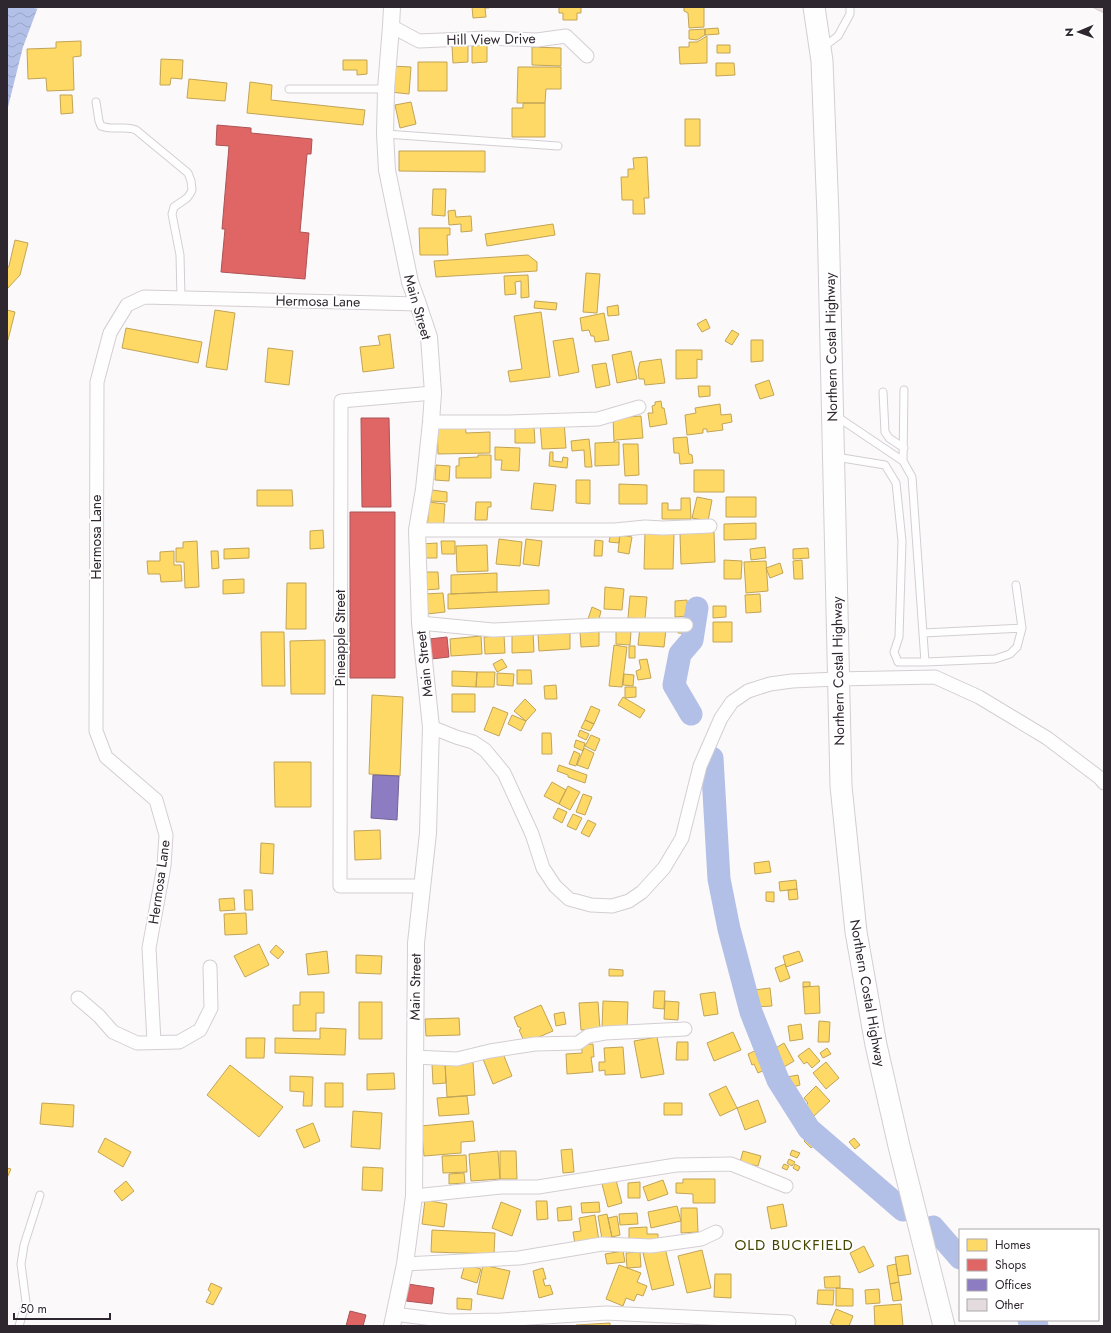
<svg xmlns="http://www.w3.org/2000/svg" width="1111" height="1333" font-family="Jost,sans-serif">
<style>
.water{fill:url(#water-waves)}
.homes{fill:#ffd966;stroke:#c1a456}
.shops{fill:#e06666;stroke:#ab5356}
.offices{fill:#8e7cc3;stroke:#726297}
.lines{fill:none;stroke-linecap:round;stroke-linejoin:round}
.river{stroke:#b2bfe6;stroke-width:23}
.building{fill:#e3dbde;stroke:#d2cacd}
.service-casing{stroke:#d3ced3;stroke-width:9}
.minor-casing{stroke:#d3ced3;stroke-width:15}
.tertiary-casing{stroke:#d3ced3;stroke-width:18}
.primary-casing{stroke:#d3ced3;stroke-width:23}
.path{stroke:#e4e4e4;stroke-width:2.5;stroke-dasharray:4 2;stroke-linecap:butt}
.service{stroke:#fffefe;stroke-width:7}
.minor{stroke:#fffefe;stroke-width:13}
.tertiary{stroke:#fffefe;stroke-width:16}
.primary{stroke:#fffefe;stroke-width:21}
.labels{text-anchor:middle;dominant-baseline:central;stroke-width:4;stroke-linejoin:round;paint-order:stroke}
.street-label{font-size:14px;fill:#2f272f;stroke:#fff}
.neighbourhood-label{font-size:15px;letter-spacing:1px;fill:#464604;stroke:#fff}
</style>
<defs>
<pattern id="water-waves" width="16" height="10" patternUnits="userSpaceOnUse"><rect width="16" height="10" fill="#b2bfe6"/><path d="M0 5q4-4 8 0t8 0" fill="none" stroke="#99a4c6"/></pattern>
</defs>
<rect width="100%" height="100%" fill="#fcf9fb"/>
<!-- water -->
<path class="water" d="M7 7H38L23 47 7 111Z"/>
<!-- homes -->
<path class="homes" d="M472 7H489V8H485L486 17 473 18Z
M559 7H581V13H577V20H563V13H559Z
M684 7H704V27L689 28 688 13 684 11Z
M718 28 719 34 705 35V29Z
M705 29V35L697 40 689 39V30Z
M707 36V63L680 64 679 47H689V42H697Z
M81 41V56L73 57 74 90 47 91 46 78 28 79 27 49 56 48V42Z
M468 45V62L453 63 452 46Z
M487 45V62L472 63V46Z
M717 45H730V53H717Z
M532 47 561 48V66L532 65Z
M161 59 183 60 182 79 171 78 170 85H160Z
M343 60H367V74L357 75V70H343Z
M418 62H447V91H418Z
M716 63H734L735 75 716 76Z
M392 66 411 67 409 94 390 92Z
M518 67H561V89H546L545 103H517Z
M189 79 227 83 225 101 187 98Z
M250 82 272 85 271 100 365 110 363 125 247 113Z
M60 95H72L73 113 61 114Z
M411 102 416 124 400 128 395 105Z
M523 103H545V137H512V108H523Z
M685 119H700V146H685Z
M399 151H485V172L399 171Z
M647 157 649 198H644L645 214H633V200H622L621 177H628V169H634L633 158Z
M433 189H446L445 216 432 215Z
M455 210 456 217 471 216 472 231 461 232V224L449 225 448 211Z
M553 224 555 235 487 246 485 234Z
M419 228H450V235H447L448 255H420Z
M15 240 28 243 20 275 8 288 7 287V269L9 266Z
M528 255 537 262V271L436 277 434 261Z
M586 273 600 274 597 313 583 312Z
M528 275 529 297 521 298V281L515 282 516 294 505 295 504 276Z
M535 301 557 303 556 310 534 308Z
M618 305 619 315 608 316 607 307Z
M7 310 15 312 8 340H7Z
M215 310 235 313 227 370 206 367Z
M541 312 550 377 510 382 508 371 522 369 514 316Z
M604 313 609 340 595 342 594 336H591L589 330 582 331 580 318Z
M706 319 710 328 702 332 697 324Z
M126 328 202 342 198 363 122 348Z
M732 330 739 334 732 345 725 341Z
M390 334 394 368 363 372 360 347 380 345 378 336Z
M573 338 579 372 559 376 553 341Z
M751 340H763V361L751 362Z
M268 348 293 351 289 385 265 382Z
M676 350H702V360L697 359V378L676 379Z
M631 351 637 379 617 383 612 355Z
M661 359 665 383 645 385 644 379H639L638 370 640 362Z
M606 363 610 385 596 388 592 365Z
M769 380 774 395 760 399 755 385Z
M698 386H710V396L699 397Z
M661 401 662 408H664L667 424 650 427 648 413H653L652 406 655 405V402Z
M720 404 721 415 731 414 732 422 722 424 723 430 707 432V429H703V433L687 435 685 415 696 413 695 408Z
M641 416 643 438 616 440 614 442 613 418Z
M564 421 566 448 542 449 540 423Z
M437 424H465L466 433 490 432V453L438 454Z
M515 426H534L535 443H515Z
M687 437 689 454 692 455 693 463 680 464 679 453H674L673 438Z
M589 439 592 467H585L584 450 572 451 571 441Z
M619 442V465L595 466V443Z
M623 444H638L639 475 625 476Z
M495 447 520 448 519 471 501 470 502 460H495Z
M550 452H553V461L562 462 563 457 568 458 567 468 549 466Z
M478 455H491V478H456V466H459V458L478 457Z
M436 465 450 466 449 481 435 480Z
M694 470H724V492H694Z
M576 480H590V504L576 503Z
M534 483 556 485 553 511 531 509Z
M619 484 647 485V504H619Z
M257 490H292L293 506H257Z
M432 490 447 492V502L431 501Z
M697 497 712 500 708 521 692 518Z
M726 497H756V517H726Z
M681 498H690L691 519H662V503H668V510H681Z
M429 502 445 504 443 534 427 533Z
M476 502H491V507H488L487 520H475Z
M756 523V539L724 540V524Z
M323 530 324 548 310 549V531Z
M611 531 620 532 619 543 609 542Z
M714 532 715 562 681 564 680 534Z
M645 533 674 534 673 569H644Z
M620 535 632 537 629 554 618 552Z
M499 539 522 542 520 566 496 564Z
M526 539 542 541 539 566 523 564Z
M595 540 603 541 602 556H594Z
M197 541 199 587 185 588 184 562H176V548H183V542Z
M441 541H455V554H442Z
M437 543V558H422L421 544Z
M487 545 488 571 457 572 456 546Z
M765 547 766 558 751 560 750 549Z
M249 548V558L224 559V549Z
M808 548 809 558 793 559V549Z
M174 551V565H181L182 581 161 582 160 574H148L147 561H160V552Z
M211 551H218L219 568 212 569Z
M724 560 742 561 741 579H724Z
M802 560 803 579H794L793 561Z
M766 561 768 591 746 593 744 562Z
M780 563 783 573 770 578 766 568Z
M423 572H438L439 589 424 590Z
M497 573V592L451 594V575Z
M244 579V593L223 594V580Z
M287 583H306V629H286Z
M605 587 624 589 622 610 604 609Z
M549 590V604L448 609V594Z
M443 593 445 612 427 614 425 594Z
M760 594 761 612 746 613 745 595Z
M630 596 647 597 645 619 628 618Z
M687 600 688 616 675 617V601Z
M713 606H726V617L713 618Z
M592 607 601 611 598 623 588 619Z
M713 622H732V642H713Z
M679 625 693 626 692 634 678 633Z
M640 627 666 629 664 647 638 645Z
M599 630V646L581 647 580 631Z
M616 630 631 631 630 645 616 644Z
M261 632H284L285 686H262Z
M533 632 534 652 512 653V633Z
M570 633V649L539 651 538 634Z
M504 635 505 653 485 654 484 637Z
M481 636 482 654 451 656 450 639Z
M325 640V694H291L290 641Z
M614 645 627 647 622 687 609 686Z
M629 646H635V658H629Z
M502 659 507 667 497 672 493 664Z
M647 659 651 678 638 680 636 671 641 669 639 660Z
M517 670H531L532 684H517Z
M452 671 477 672 476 687 452 686Z
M477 672H495L494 687H476Z
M497 673 514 674 513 686 497 685Z
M624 674 634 675 633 686 623 685Z
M556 685 557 699H545L544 686Z
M625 687H636V697L625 698Z
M452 694H475V712H452Z
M372 695 403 697 400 776 369 774Z
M623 697 645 710 640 718 618 705Z
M525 699 536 710 526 721 514 711Z
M591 706 600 710 594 724 585 720Z
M493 707 508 713 499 736 484 730Z
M512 715 526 721 521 731 508 724Z
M585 720 594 724 590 731 581 728Z
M580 730 589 734 586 740 578 736Z
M542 733H551L552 754H542Z
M591 735 600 739 595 751 585 746Z
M576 740 585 743 583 751 574 747Z
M584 748 594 753 588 769 577 765Z
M574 751 580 754 576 766 569 764Z
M274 762H311V807H275Z
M559 765 587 775 585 783 568 777V775L557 771Z
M552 782 566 790 559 804 544 796Z
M568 786 580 792 570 810 559 804Z
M583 794 592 797 585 815 576 812Z
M558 808 567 812 562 823 553 818Z
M573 814 582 818 576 830 567 826Z
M588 820 596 824 589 837 581 833Z
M380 830 381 859 355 860 354 831Z
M261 843 274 844 273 874 260 873Z
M769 861 771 872 755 874 754 863Z
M796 880 797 889 780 891 779 882Z
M797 889 798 899 789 900 788 890Z
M244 890H252L253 910H245Z
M766 892H774V902L766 901Z
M234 898 235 910 220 911 219 899Z
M246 913 247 934 225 935 224 914Z
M259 944 269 965 245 977 234 956Z
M276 945 284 952 278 959 270 952Z
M327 951 329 973 308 975 306 954Z
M799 951 803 961 786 967 783 956Z
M356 955 382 956 381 974 356 973Z
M785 964 790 978 780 982 775 968Z
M609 969 623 970V976H609Z
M803 982H810V986L803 987Z
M819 986 820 1013 805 1014 803 987Z
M770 988 772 1006 755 1007 754 990Z
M654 991H665L664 1009 653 1008Z
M300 992H324V1013H316V1031H293V1005H300Z
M715 992 718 1014 704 1016 700 994Z
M603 1001 628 1002 627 1029H602Z
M665 1001 679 1002 678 1020 664 1019Z
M359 1002H382V1039H359Z
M598 1002 600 1029 581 1030 579 1003Z
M541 1005 553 1031 525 1043 519 1030 521 1029 520 1027H518L514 1017Z
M564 1012 566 1024 556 1026 554 1014Z
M459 1018 460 1035 426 1036 425 1019Z
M819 1021 830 1022 829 1042H818Z
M801 1024 803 1039 790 1041 788 1026Z
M320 1028 346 1029 345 1055 275 1053V1038L320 1039Z
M733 1032 741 1050 714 1061 707 1043Z
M657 1037 664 1074 641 1078 634 1041Z
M246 1038H265L264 1058H246Z
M677 1042H688V1060H676Z
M784 1043 794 1061 779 1070 769 1052Z
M593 1044 594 1057H591L593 1072 567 1074 566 1054 582 1053V1045Z
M623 1047 625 1074 605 1075V1070L599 1071V1062H605L604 1048Z
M809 1048 820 1061 812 1068 807 1062 804 1064 798 1056Z
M827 1048 831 1054 823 1058 820 1053Z
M759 1049 767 1069 758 1073 754 1064 752 1065 748 1054Z
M502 1051 512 1076 493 1084 483 1059Z
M473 1062 475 1095 447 1097 445 1063Z
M826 1062 839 1078 826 1089 813 1073Z
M445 1063 446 1083 433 1084 432 1064Z
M230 1065 283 1107 259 1137 207 1095Z
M394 1073 395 1089 367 1090V1074Z
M798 1075 800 1085 789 1088 787 1077Z
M290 1076 313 1077 312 1106H303L304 1092 290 1091Z
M325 1083H343V1107H325Z
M726 1086 737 1108 720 1116 709 1094Z
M816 1086 830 1101 814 1116 805 1106 808 1103 804 1098Z
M467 1096 469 1114 439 1116 437 1098Z
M758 1100 766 1122 745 1130 737 1108Z
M42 1103 74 1105 73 1127 40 1124Z
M664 1103H682V1115H664Z
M353 1111 382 1113 380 1149 351 1147Z
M473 1121 475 1141 461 1142V1153L424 1156 421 1126Z
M313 1123 320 1141 304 1148 296 1130Z
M810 1134 818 1142 811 1148 804 1141Z
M105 1138 131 1152 123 1167 98 1152Z
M854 1138 860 1145 855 1149 849 1142Z
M572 1149 574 1172 563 1173 561 1150Z
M792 1150 800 1153 797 1158 790 1155Z
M498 1151 500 1179 471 1181 469 1154Z
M500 1151H516L517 1179H500Z
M743 1151 761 1156 758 1166 740 1162Z
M466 1155 467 1172 443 1173 442 1156Z
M789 1159 795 1162 792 1166 787 1163Z
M784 1164 789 1166 787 1170 782 1168Z
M795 1164 800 1167 798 1171 793 1168Z
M363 1167 383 1168 382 1191 362 1190Z
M7 1168 11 1169 7 1178Z
M464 1173 465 1183 449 1184V1174Z
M683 1179H715V1203H693V1194L676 1193V1183H683Z
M616 1180 622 1203 608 1207 602 1184Z
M663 1180 668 1194 648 1201 643 1187Z
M126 1181 134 1191 122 1201 114 1191Z
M640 1182V1198H628V1183Z
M425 1200 447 1204 444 1227 422 1224Z
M536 1201H547L548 1219 537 1220Z
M501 1202 521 1210 512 1236 492 1228Z
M599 1202 600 1212 582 1213 581 1203Z
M783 1204 787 1226 771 1229 767 1207Z
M571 1206 572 1220 558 1221 557 1208Z
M677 1206 681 1221 651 1228 648 1212Z
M681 1208H697L698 1232 681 1233Z
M637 1213 638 1224 620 1225 619 1214Z
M607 1214 612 1237 602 1239 598 1216Z
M595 1215 599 1241 575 1244 573 1232 581 1231 579 1218Z
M617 1216 620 1235 612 1237 608 1218Z
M647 1227V1234H658V1242L629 1243V1228Z
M432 1230 495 1233 494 1254 431 1252Z
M864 1246 874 1266 859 1273 850 1253Z
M665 1248 674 1285 652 1290 643 1253Z
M702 1250 711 1288 687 1293 678 1256Z
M623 1251 625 1262 607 1264 605 1254Z
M640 1252 641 1267 627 1268 626 1253Z
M908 1255 911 1274 898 1276 895 1257Z
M465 1264 481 1269 477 1283 461 1278Z
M896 1264 899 1282 890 1284 887 1266Z
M483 1265 510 1271 503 1299 477 1294Z
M619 1265 641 1273 637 1282 647 1286 643 1296 637 1294 634 1301 626 1298 623 1306 606 1299Z
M543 1268 546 1279H543L545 1286 550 1285 553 1294 539 1298 533 1271Z
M715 1274H731V1298L714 1297Z
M840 1276V1288H825L824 1277Z
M899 1282 902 1300 893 1301 890 1284Z
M211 1283 222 1288 213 1305 206 1302 211 1292 208 1290Z
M836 1288 853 1289V1306H836Z
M879 1289 880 1303 866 1304 865 1290Z
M818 1290H834L833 1305 817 1304Z
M457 1298 472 1299 471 1310 457 1309Z
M901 1304 903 1326H875L874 1306Z
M836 1309 853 1316 849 1326H836L830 1323Z
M610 1323V1326H576V1325Z"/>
<!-- shops -->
<path class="shops" d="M217 125 251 128V133L312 139 311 154H307L300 232 309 233 305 279 221 272 225 229H222L229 146 216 145Z
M361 418H389L391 507H362Z
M350 512H395V678H350Z
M447 637 449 657 431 659 429 639Z
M408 1284 434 1288 432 1304 406 1301Z
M350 1311 366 1315 363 1326H346Z"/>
<!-- offices -->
<path class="offices" d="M373 775 399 776 397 820 371 818Z"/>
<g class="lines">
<!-- river -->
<path class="river" d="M691 714 674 685 680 654 692 640 697 608
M712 758 719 879 729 929 751 1012 778 1080 809 1129 903 1210
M933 1227 960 1258
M1029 1320 1037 1326"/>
</g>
<!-- building -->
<path class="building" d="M1092 7H1104V13Z"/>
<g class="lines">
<defs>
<path id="service" d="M822 48 838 36 850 14V7
M289 89H386
M96 102 99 121 101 126C114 131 127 125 136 130L188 173 191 181 192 190 190 194 187 198 174 207 172 214 180 255 181 298
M385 134 558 146
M883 392 885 432 889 438 904 448
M836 457 885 465 896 483 902 541 899 637 894 652 898 662H925L912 477 903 461 836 416
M903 461 904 390
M923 633 1022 628
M925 662 995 659 1010 654 1017 647 1022 628 1016 585
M19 1326 26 1302 21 1264 24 1245 40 1195"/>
<path id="minor" d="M391 26 419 41 487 38 537 40 566 36 587 56
M431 422H507L598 419 639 407
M417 530H615L645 527 663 528 710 526
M420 623 493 630 599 625H686
M431 727 456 737 473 742 485 750 504 773 532 834 543 868 555 886 569 899 591 905 612 906 629 901 642 892 664 868 682 838 700 766 721 718 732 702 748 691 770 684 792 681 837 679 935 677 979 697 1047 738 1100 778 1104 783
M421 886H340L341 401 433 393
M78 998 99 1016 113 1032 137 1043 179 1042 200 1030 211 1008 210 967
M154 1042 149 948 164 866 166 835 156 800 106 757 96 731 97 382 110 333 127 305 144 297 418 304
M414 1057 457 1059 490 1051 535 1044 578 1043 588 1036 605 1033 685 1029
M414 1196 501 1187H538L676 1165 731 1164 786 1186
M405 1264 519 1258 602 1244 651 1246 701 1239 716 1232
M394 1314 449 1321 501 1320 606 1313 789 1322"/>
<path id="tertiary" d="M392 7 391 26 386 89 385 134 387 170 410 282 418 304 429 337 433 393 431 422 424 489 417 530 420 623 431 727 428 833 416 943 414 1196 405 1264 392 1326"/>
<path id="primary" d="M814 7 822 61 828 215 841 786 856 932 876 1045 899 1146 944 1326"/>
</defs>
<!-- service casing -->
<use href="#service" class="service-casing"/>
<!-- minor casing -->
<use href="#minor" class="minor-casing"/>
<!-- tertiary casing -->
<use href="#tertiary" class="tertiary-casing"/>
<!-- primary casing -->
<use href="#primary" class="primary-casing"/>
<!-- path -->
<path class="path" d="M35 7 38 8"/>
<!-- service -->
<use href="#service" class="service"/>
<!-- minor -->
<use href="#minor" class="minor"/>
<!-- tertiary -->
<use href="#tertiary" class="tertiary"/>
<!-- primary -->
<use href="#primary" class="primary"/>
</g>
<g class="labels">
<!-- street labels -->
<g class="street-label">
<text transform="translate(491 39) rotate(-1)">Hill View Drive</text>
<text transform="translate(318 301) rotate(1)">Hermosa Lane</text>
<text transform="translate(418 307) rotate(74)">Main Street</text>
<text transform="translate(831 347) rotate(-91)">Northern Costal Highway</text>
<text transform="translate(96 537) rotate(-90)">Hermosa Lane</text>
<text transform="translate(340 638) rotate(-90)">Pineapple Street</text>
<text transform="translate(424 664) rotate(-96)">Main Street</text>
<text transform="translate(838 671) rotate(-91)">Northern Costal Highway</text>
<text transform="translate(159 882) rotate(-82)">Hermosa Lane</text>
<text transform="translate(415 987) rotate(-89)">Main Street</text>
<text transform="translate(868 993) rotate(80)">Northern Costal Highway</text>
</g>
<!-- neighbourhood labels -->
<g class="neighbourhood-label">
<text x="794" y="1245">OLD BUCKFIELD</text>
</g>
</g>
<!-- border -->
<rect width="1111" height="1333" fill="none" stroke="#2f272f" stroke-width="16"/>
<!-- legend -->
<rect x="959" y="1229" width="140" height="92" fill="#ffffff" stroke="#aca9ac"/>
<rect x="967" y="1239" width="20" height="12" fill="#ffd966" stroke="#aca9ac"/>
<text x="995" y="1249" font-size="12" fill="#2f272f">Homes</text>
<rect x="967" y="1259" width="20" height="12" fill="#e06666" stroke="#aca9ac"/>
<text x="995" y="1269" font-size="12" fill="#2f272f">Shops</text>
<rect x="967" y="1279" width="20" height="12" fill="#8e7cc3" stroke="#aca9ac"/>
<text x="995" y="1289" font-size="12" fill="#2f272f">Offices</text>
<rect x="967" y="1299" width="20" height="12" fill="#e3dbde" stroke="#aca9ac"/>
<text x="995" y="1309" font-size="12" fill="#2f272f">Other</text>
<!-- north arrow -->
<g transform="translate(1079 32) rotate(268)" stroke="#ffffff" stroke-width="3" paint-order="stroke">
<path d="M0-3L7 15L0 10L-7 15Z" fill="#2f272f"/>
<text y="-6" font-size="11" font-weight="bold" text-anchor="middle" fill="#2f272f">N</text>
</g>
<!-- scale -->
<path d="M14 1313v6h96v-6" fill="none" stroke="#2f272f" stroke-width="2"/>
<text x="20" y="1313" font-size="12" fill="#2f272f" stroke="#ffffff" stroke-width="3" paint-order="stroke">50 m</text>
</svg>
